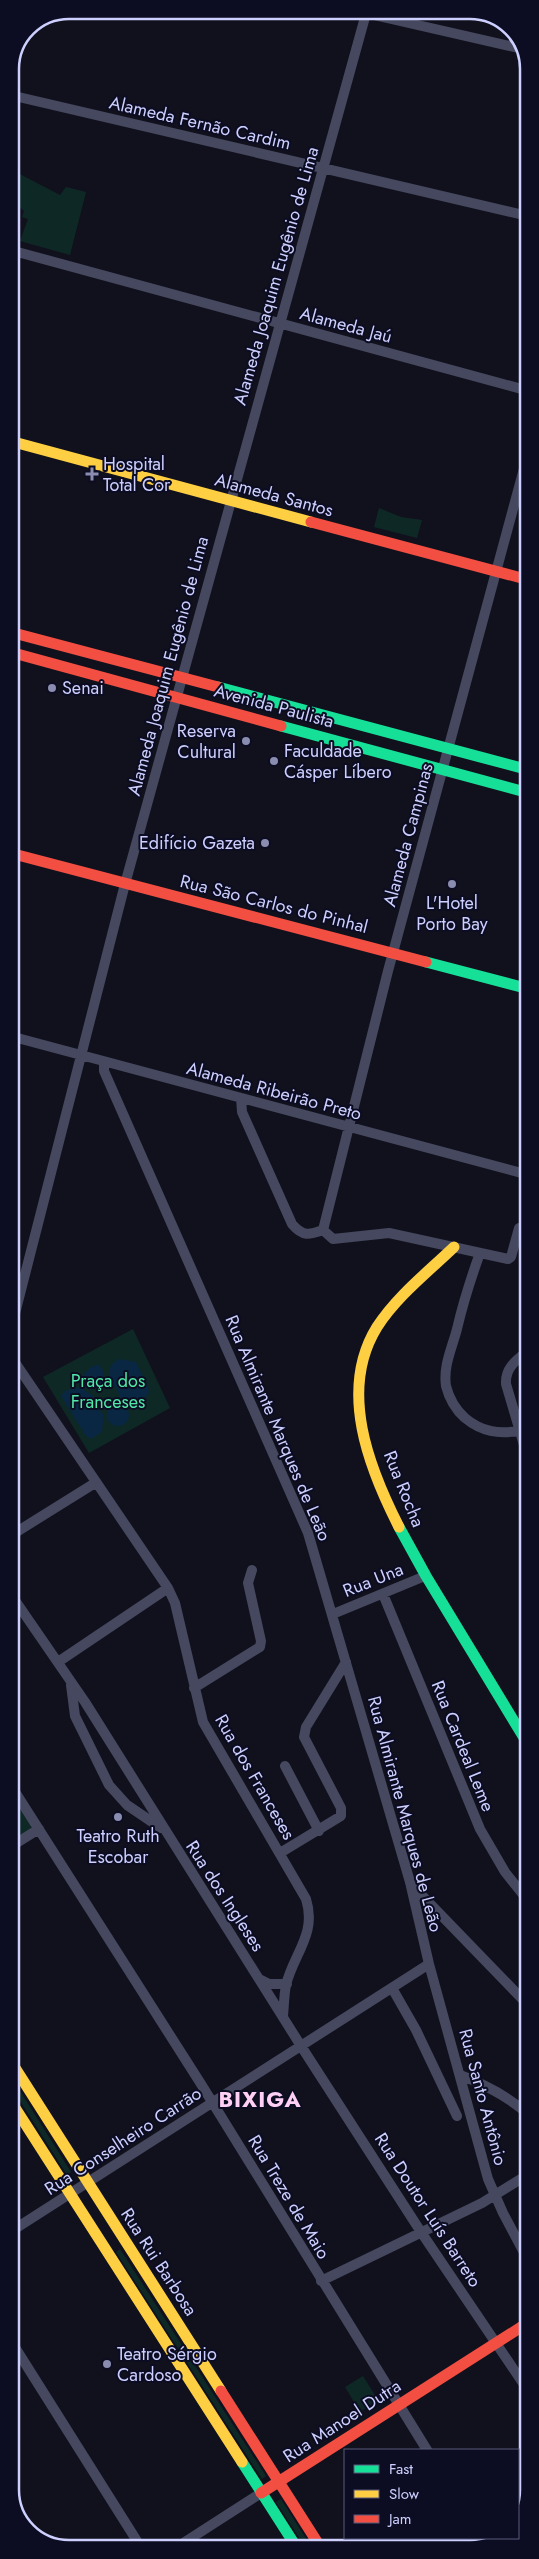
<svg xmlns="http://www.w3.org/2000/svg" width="539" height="2559" font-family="Jost,sans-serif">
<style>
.green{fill:#0e2925}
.water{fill:#092742}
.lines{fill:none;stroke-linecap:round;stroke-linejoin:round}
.street{stroke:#45485e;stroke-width:10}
.fast{stroke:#16e098;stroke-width:11}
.slow{stroke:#ffcf43;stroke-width:11}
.jam{stroke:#f24e42;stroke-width:11}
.poi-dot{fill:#8b8db0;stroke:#0c0c22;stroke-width:2}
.labels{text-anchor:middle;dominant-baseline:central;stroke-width:4;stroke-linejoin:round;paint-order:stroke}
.street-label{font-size:18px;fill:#cdd0ff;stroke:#0c0c22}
.poi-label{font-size:18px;fill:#cdd0ff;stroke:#0c0c22;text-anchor:start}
.park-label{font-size:18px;fill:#50e8a7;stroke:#0c0c22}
.district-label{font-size:22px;font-weight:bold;letter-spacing:1px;fill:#ffcff6;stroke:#0c0c22}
.rim{fill:none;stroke:#cdd0ff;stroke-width:2.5}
</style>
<rect width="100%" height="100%" fill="#11111d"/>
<!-- green -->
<path class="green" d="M10 169 60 195 66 187 86 192 70 255 20 241 28 219 22 217 24 211 10 200Z
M379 508 401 517 422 520 417 538 374 527Z
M133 1329 170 1408 89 1453 43 1377Z
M10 1790 34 1827 10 1843Z
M10 2075 71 2172 67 2175 10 2085Z
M120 2249 266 2476 262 2479 116 2252Z
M363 2376 378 2400 360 2412 345 2387Z
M281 2499 312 2548H306L276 2502Z"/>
<!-- water -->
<path class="water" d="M120 1359 136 1362 148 1386 149 1393C142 1402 130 1408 121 1398 118 1395 119 1391 116 1388 108 1378 105 1365 120 1359Z
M98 1364 104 1372 101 1384C93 1389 84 1387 80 1379L90 1368Z
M80 1387 93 1396 95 1405 104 1415 102 1432 91 1439 86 1436 61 1396 65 1391Z
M107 1415a11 11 0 1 1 22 0a11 11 0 1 1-22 0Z"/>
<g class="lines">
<!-- street -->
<path class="street" d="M352 10 523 49
M10 95 528 216
M10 250 529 391
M10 1036 529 1175
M104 1062V1071L308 1533 410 1882 429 1964 488 2179 503 2213 529 2262
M241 1098 242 1112 292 1224C303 1237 309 1235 323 1230
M323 1230 388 971 529 450
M323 1230 333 1239 389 1233 508 1259 511 1257 519 1228
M480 1253C471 1278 463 1303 457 1329 452 1348 443 1366 446 1386 449 1398 456 1410 465 1418 482 1432 498 1434 519 1431
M10 1333 125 884 367 10
M529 1350C517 1360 505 1367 506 1384L529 1462
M10 1355 168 1588 175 1603 203 1722 306 1899C317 1934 294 1953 286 1985 284 1995 284 2006 283 2016
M10 1536 95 1483
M10 1593 85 1702 301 2046 421 2232 529 2392
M383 1594 480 1829 505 1872 529 1902
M333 1614 425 1576
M58 1662 168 1588
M71 1685 75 1716 109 1785 127 1805 161 1828
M194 1688 260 1647 261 1641 248 1583 252 1570
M285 1766 319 1831
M10 1784 201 2084 427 2450
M10 1847 39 1829
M280 1853 341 1816V1808L304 1737 306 1727 346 1662
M410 1883 529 2006
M259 1979 269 1984H287
M392 1988 416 2030 457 2116
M460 2075C484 2084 510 2098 529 2115
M10 2232 429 1964
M321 2281 482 2203 529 2174
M11 2341 142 2549
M484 2538 487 2544
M174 2549 261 2493"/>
<!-- fast -->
<path class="fast" d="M218 687 529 770
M281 726 529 793
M426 962 529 989
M399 1527 426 1576 529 1746
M242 2462 297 2548"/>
<!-- slow -->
<path class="slow" d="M10 441 311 522
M399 1527C369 1468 338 1390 377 1327 397 1296 428 1272 454 1247
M10 2060 221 2391
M10 2100 242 2462"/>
<!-- jam -->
<path class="jam" d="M311 522 529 580
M10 632 218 687
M10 652 281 726
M10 853 426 962
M221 2391 321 2548
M261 2493 529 2322"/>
</g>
<!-- markers -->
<g class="poi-dot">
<path d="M89.5 466.5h5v5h5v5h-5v5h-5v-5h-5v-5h5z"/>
<circle cx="52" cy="688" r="5"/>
<circle cx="246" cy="741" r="5"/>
<circle cx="274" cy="761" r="5"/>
<circle cx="265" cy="843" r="5"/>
<circle cx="452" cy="884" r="5"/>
<circle cx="118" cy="1817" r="5"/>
<circle cx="107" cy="2364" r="5"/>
</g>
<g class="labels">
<!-- street labels -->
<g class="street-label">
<text transform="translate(200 123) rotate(13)">Alameda Fernão Cardim</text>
<text transform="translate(276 276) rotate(-74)">Alameda Joaquim Eugênio de Lima</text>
<text transform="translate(346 325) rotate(15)">Alameda Jaú</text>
<text transform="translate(274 495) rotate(15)">Alameda Santos</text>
<text transform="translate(168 666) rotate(-75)">Alameda Joaquim Eugênio de Lima</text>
<text transform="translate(274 706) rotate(15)">Avenida Paulista</text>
<text transform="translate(408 835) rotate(-75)">Alameda Campinas</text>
<text transform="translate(274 904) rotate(14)">Rua São Carlos do Pinhal</text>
<text transform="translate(274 1091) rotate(15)">Alameda Ribeirão Preto</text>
<text transform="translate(278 1428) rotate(67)">Rua Almirante Marques de Leão</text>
<text transform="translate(404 1489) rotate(68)">Rua Rocha</text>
<text transform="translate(373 1580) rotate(-22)">Rua Una</text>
<text transform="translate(463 1746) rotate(68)">Rua Cardeal Leme</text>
<text transform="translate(255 1777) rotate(60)">Rua dos Franceses</text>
<text transform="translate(405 1814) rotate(75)">Rua Almirante Marques de Leão</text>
<text transform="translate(225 1896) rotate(57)">Rua dos Ingleses</text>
<text transform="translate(483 2097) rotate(75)">Rua Santo Antônio</text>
<text transform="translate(123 2141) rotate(-33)">Rua Conselheiro Carrão</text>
<text transform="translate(289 2197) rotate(59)">Rua Treze de Maio</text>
<text transform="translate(428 2210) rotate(57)">Rua Doutor Luís Barreto</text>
<text transform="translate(159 2262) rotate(57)">Rua Rui Barbosa</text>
<text transform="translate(342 2421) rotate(-33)">Rua Manoel Dutra</text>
</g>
<!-- poi labels -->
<g class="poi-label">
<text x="103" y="464">Hospital<tspan x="103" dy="21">Total Cor</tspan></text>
<text x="62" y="688">Senai</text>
<text x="236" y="731" text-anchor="end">Reserva<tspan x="236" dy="21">Cultural</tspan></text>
<text x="284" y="751">Faculdade<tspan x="284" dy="21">Cásper Líbero</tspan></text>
<text x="255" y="843" text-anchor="end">Edifício Gazeta</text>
<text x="452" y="903" text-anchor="middle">L'Hotel<tspan x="452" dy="21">Porto Bay</tspan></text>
<text x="118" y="1836" text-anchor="middle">Teatro Ruth<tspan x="118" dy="21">Escobar</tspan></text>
<text x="117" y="2354">Teatro Sérgio<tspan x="117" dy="21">Cardoso</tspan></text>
</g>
<!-- park labels -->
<g class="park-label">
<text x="108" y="1381">Praça dos<tspan x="108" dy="21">Franceses</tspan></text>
</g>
<!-- district labels -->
<g class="district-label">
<text x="260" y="2099">BIXIGA</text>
</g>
</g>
<!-- crop -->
<path d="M0 0H539V2559H0ZM69 19H470A50 50 0 0 1 520 69V2490A50 50 0 0 1 470 2540H69A50 50 0 0 1 19 2490V69A50 50 0 0 1 69 19Z" fill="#0c0c22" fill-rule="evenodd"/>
<path class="rim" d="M69 19H470A50 50 0 0 1 520 69V2490A50 50 0 0 1 470 2540H69A50 50 0 0 1 19 2490V69A50 50 0 0 1 69 19Z"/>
<!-- legend -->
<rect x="344" y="2449" width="175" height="90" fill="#0c0c22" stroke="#595a7a"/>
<rect x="354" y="2465" width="25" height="8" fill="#16e098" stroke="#595a7a"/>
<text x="389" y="2474" font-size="15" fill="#cdd0ff">Fast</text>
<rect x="354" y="2490" width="25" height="8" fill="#ffcf43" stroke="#595a7a"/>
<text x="389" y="2499" font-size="15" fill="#cdd0ff">Slow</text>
<rect x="354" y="2515" width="25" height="8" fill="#f24e42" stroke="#595a7a"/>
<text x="389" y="2524" font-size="15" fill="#cdd0ff">Jam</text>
</svg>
